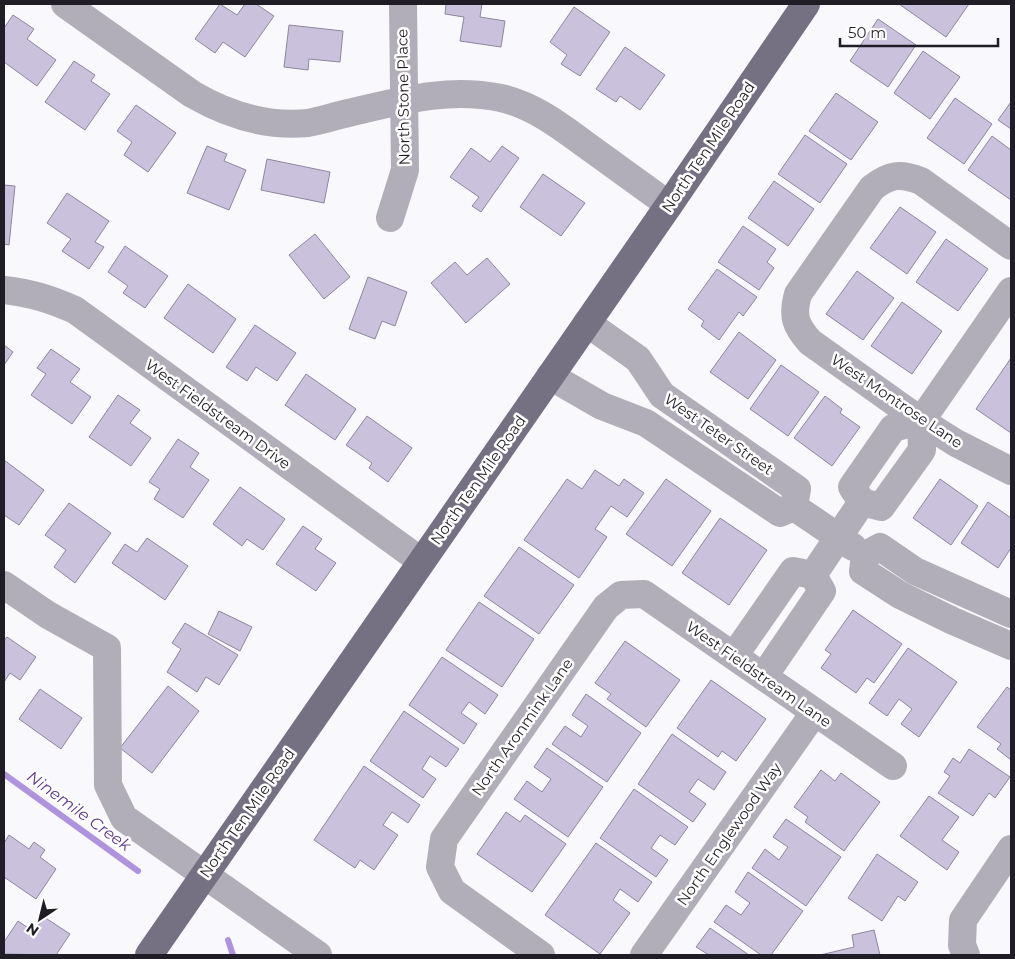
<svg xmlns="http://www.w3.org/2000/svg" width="1015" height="959" font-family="Montserrat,sans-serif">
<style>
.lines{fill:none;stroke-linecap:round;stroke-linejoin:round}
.stream{stroke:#ae93df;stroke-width:6}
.building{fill:#cac2dc;stroke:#8d869e}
.minor{stroke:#b1aeb9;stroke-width:28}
.major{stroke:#767083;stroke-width:28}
.labels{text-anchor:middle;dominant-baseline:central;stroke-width:5;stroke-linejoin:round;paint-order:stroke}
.street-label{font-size:15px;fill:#201d26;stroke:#fff}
.water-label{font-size:16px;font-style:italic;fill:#5a348d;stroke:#fff}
</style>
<rect width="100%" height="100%" fill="#f9f8fd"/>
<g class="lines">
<!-- stream -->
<path class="stream" d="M4 774 138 871
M228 940 233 955"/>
</g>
<!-- building -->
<path class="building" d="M220 4 237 15 245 4H256L274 16 245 57 223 42 215 53 195 39Z
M446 4H482L480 17 505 21 501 47 460 41 464 17 445 14Z
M899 4H969L946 37Z
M574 7 610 32 580 76 561 64 567 55 550 42Z
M13 15 34 29 27 39 56 60 37 86 4 62V28Z
M878 19 916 45 888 87 850 61Z
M289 25 343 31 340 62 309 59 308 70 284 67Z
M625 47 665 75 640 110 620 96 616 102 596 89Z
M923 51 960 77 930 119 894 93Z
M74 61 95 75 91 81 110 94 85 130 45 102Z
M836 93 878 122 851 160 809 131Z
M955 98 992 124 964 164 927 138Z
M1011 102V129L998 120Z
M136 105 176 133 148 172 124 155 132 142 117 131Z
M805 135 847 164 820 203 778 174Z
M992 136 1011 150V200L968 170Z
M207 146 227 154 224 161 246 170 229 210 187 193Z
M502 146 519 158 481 212 472 206 479 197 450 177 471 148 490 162Z
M267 159 330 172 324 203 261 190Z
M543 174 585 203 561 236 520 207Z
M774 181 814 209 788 246 748 218Z
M4 185 15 186 9 245 4 244Z
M67 193 109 221 95 242 104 247 89 269 62 251 71 239 47 223Z
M900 207 936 232 907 274 870 248Z
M743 226 776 249 767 262 774 268 759 290 718 262Z
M315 234 350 277 324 299 289 255Z
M946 239 988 269 958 311 916 282Z
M125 246 168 276 145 308 123 293 128 286 108 272Z
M487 258 510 284 466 323 431 283 455 262 467 275Z
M717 269 757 297 743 316 739 312 719 340 701 326 704 321 688 309Z
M857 271 894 298 863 340 826 314Z
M368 277 407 292 395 326 382 321 375 339 349 329Z
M188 284 236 319 213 353 164 318Z
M902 302 942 331 912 374 871 346Z
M255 325 296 353 277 381 256 367 247 381 226 367Z
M739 332 776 360 748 399 710 372Z
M4 345 13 352 4 365Z
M51 349 80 369 70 382 91 397 72 424 31 395 46 374 37 368Z
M1011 358V433L976 409Z
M781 365 819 392 788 436 750 409Z
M306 374 356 409 335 440 285 405Z
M118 395 140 410 130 423 151 438 131 466 89 437Z
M825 396 842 409 840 413 860 427 832 466 794 438Z
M367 416 412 448 388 482 369 468 372 463 346 445Z
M178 439 199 453 190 467 209 480 183 518 154 499 160 489 149 482Z
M4 460 44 490 19 525 4 515Z
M595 470 619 486 624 479 644 493 627 517 611 506 595 529 607 537 579 578 524 540 567 479 582 489Z
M666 479 711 511 672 566 626 534Z
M940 479 978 506 951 545 913 518Z
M240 487 285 519 263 550 247 539 242 546 213 524Z
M988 502 1011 518V548L998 568 961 543Z
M69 503 111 533 75 583 54 567 66 550 45 535Z
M720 518 767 550 729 605 682 573Z
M303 526 322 539 315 549 336 563 316 591 276 564Z
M147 538 188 566 165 600 112 563 125 544 137 552Z
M519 547 574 585 539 634 484 596Z
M479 602 534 639 502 687 446 650Z
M853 610 902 644 874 683 867 678 856 693 821 668 831 654 825 650Z
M219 611 252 627 240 651 208 634Z
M185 623 238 655 219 685 206 677 197 692 167 672 181 649 172 643Z
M7 637 36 657 20 680 10 673 4 682V641Z
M625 641 680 680 646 727 607 699 611 694 595 683Z
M908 648 957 682 919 737 901 724 912 709 899 699 887 716 869 703Z
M442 657 498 695 485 714 469 702 461 713 477 724 464 744 409 705Z
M711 680 766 719 736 761 722 751 718 757 677 728Z
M168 686 199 711 152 773 120 748Z
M1007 687 1011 690V760L997 749 1001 744 977 727Z
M40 689 82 718 61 749 19 719Z
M586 694 641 733 607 782 552 744 565 726 581 737 588 726 572 715Z
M404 711 459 749 446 767 430 756 422 769 436 779 423 798 370 761Z
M672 734 726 772 714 790 698 779 689 792 706 804 693 822 638 784Z
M547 748 603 787 568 837 514 799 527 781 542 792 551 779 534 767Z
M969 749 1010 777 995 798 989 793 973 816 938 793 950 776 944 772 953 758 960 763Z
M364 766 420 805 408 823 392 812 383 825 398 835 374 870 360 860 355 868 314 840Z
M821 770 835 781 841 773 880 802 844 851 805 822 808 817 794 807Z
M634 789 688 827 675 845 660 835 651 848 668 860 656 877 600 838Z
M929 796 959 817 942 840 959 852 947 870 900 836Z
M506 812 520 822 525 815 566 844 532 892 477 854Z
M786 819 841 857 806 906 752 868 765 849 779 860 788 847 773 837Z
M9 835 29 849 34 842 45 850 40 857 56 869 36 899 4 877V843Z
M596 843 652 882 638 902 620 889 613 900 630 913 600 954 545 915Z
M877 854 918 882 905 901 898 896 882 921 848 898Z
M748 872 803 911 771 955H761L714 922 726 905 741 915 750 903 735 892Z
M44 917 70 934 56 955 4 954V942L18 921 34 932Z
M710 928 749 955H709L696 947Z
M874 930 880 955H820L854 947 852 935Z"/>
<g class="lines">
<!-- minor -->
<path class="minor" d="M65 4 192 94C228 115 267 127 308 123 321 121 335 116 348 113 400 101 447 87 501 98 536 106 564 129 593 150 618 168 644 187 669 205
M390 218 405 170 403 4
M1011 246 921 181C900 173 890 174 872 188L798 294C792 316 795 325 810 342L921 421 956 443 1011 471
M4 290C31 293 50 299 75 310L421 561
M587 323 638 359 662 395 797 489 794 507
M550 376 602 406 646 423 780 513 794 507
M921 421 922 450 881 507 862 502 852 487 893 428Z
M921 421 1011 291
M794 507 853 547
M865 555 863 571 900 595 953 621 1011 646
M865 555 880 547 915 571 1011 614
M813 575 862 502
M4 585 48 615 107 648 108 785 124 818 318 955
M734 656 793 571 813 575
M764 676 822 591 813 575
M541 955 452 891 440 867 444 839 606 607 621 595 644 594 893 766
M644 955 814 713
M966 955 962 945 963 920 1011 849"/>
<!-- major -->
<path class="major" d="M149 955 669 205 806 4"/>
</g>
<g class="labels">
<!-- street labels -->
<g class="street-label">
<text transform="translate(403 97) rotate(-91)">North Stone Place</text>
<text transform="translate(708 147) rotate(-56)">North Ten Mile Road</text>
<text transform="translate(897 401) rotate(34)">West Montrose Lane</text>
<text transform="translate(218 414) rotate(36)">West Fieldstream Drive</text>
<text transform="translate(719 434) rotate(35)">West Teter Street</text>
<text transform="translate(478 480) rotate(-55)">North Ten Mile Road</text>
<text transform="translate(759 674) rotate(35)">West Fieldstream Lane</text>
<text transform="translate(522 727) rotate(-55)">North Aronmink Lane</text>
<text transform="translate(247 813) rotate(-55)">North Ten Mile Road</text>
<text transform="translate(729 834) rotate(-55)">North Englewood Way</text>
</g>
<!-- water labels -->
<g class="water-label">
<text transform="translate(79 811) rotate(36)">Ninemile Creek</text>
</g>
</g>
<!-- border -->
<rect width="1015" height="959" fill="none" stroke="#201d26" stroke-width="10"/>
<!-- north arrow -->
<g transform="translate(40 919) rotate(215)" stroke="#ffffff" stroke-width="4" paint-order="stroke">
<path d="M0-4L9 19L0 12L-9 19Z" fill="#201d26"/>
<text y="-8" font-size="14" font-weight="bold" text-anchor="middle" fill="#201d26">N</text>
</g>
<!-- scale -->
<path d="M840 38v8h158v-8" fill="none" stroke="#201d26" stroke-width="2.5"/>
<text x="848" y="38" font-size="15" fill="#201d26" stroke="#ffffff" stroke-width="4" paint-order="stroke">50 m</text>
</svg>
